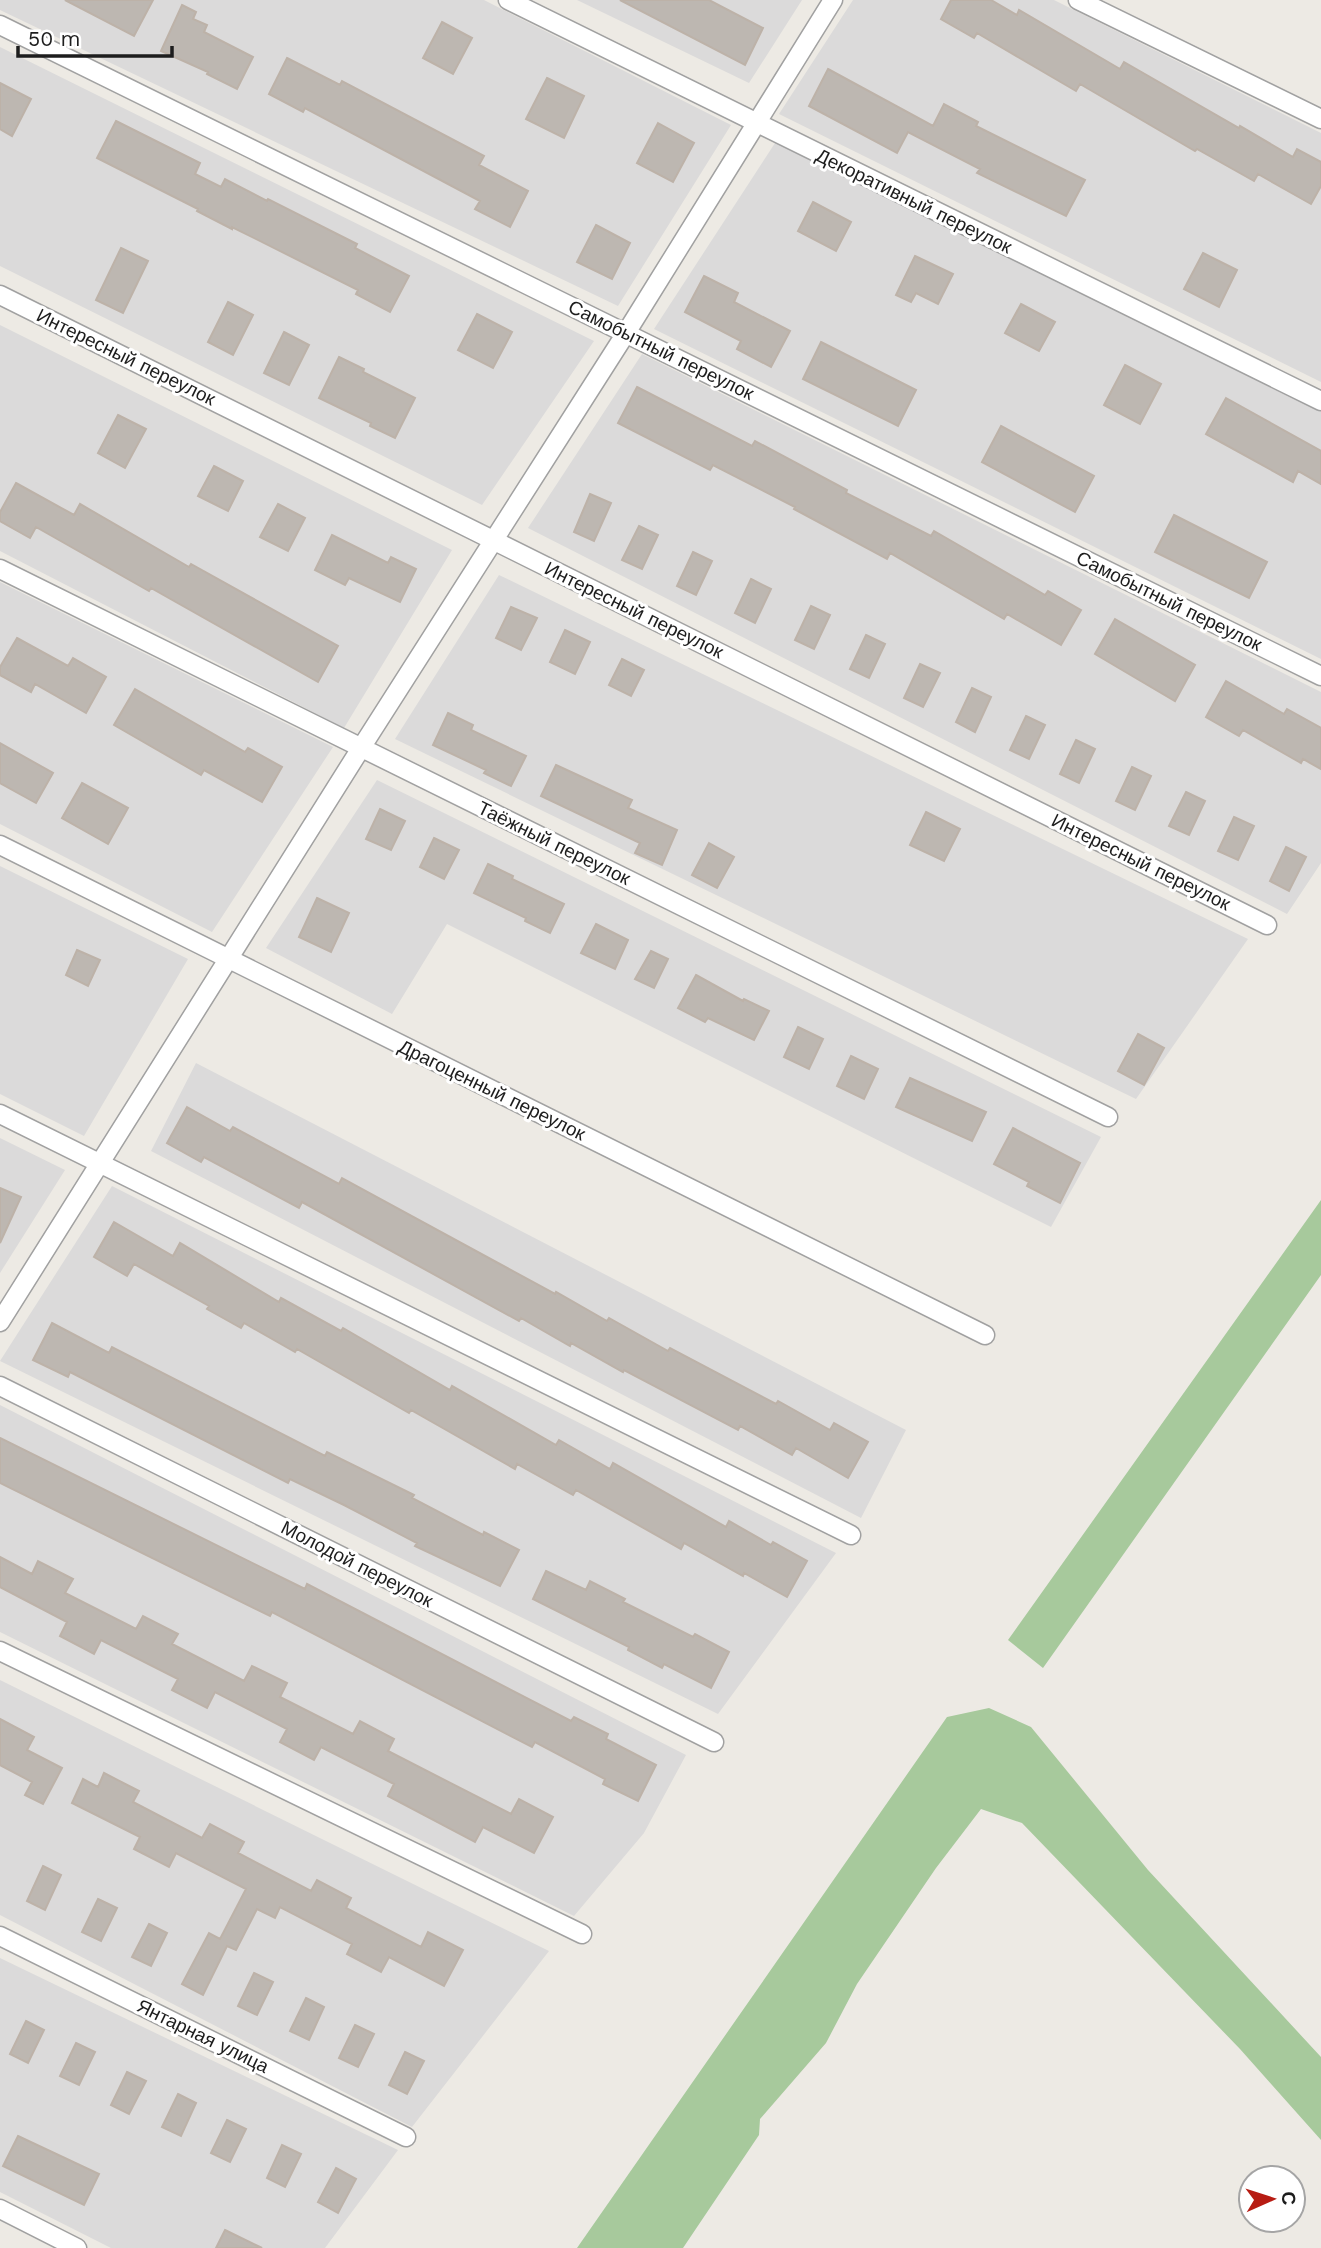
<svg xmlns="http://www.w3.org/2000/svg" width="1321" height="2248" font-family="'Work Sans',sans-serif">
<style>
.residential{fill:#dbdada}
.forest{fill:#a7c99c}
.building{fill:#bdb7b1;stroke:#bdb2a8;stroke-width:2}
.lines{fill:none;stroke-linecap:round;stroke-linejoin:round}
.minor-casing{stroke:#a1a1a1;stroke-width:21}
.minor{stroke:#fff;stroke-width:18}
.labels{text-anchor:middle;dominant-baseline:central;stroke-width:6;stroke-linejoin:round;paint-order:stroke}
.street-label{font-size:19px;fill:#1d1d1d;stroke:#fff}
</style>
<rect width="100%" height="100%" fill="#edeae4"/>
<!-- residential -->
<path class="residential" d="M0 0H484L731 125 618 306 0 10Z
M577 0H802L749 83Z
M853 0H1054L1321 133V382L779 114Z
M0 47 594 341 482 505 0 266Z
M777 140 1321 411V659L654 329Z
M0 325 452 550 344 728 0 551Z
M642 354 1321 692V863L1287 914 528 528Z
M499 575 1248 939 1136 1099 395 739Z
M0 582 333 747 212 932 0 824Z
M377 780 1101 1137 1051 1227 447 924 392 1014 266 948Z
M0 866 188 959 84 1136 0 1094Z
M196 1063 906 1430 861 1518 151 1151Z
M0 1138 65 1170 0 1273Z
M112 1186 836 1553 718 1714 0 1361Z
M0 1405 686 1755 644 1833 574 1916 0 1632Z
M0 1680 549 1951 412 2127 0 1915Z
M0 1958 398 2150 325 2248H111L0 2192Z"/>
<!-- forest -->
<path class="forest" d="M1321 1200V1275L1043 1668 1008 1640Z
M989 1708 1031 1727 1148 1870 1321 2057V2140L1240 2049 1022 1823 981 1809 936 1868 857 1984 826 2043 760 2119 759 2135 683 2248H577L947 1717Z"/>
<!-- building -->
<path class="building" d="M65 0H153L134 36Z
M620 0H709L763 28 745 65Z
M951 0H991L1017 15 1019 10 1120 69 1124 62 1239 128 1240 126 1293 157 1297 149 1321 162V186L1311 204 1258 174 1254 181 1197 149 1195 151 1080 84 1076 91 977 33 974 38 941 19Z
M182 5 196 12 193 19 207 25 204 32 253 57 237 89 207 74 208 72 161 51Z
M442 22 472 38 453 74 423 58Z
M287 58 340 85 342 81 484 156 479 165 528 191 510 227 475 209 480 201 305 108 303 112 269 94Z
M828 69 933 126 944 104 978 122 976 126 1085 180 1066 216 977 173 980 169 908 132 897 153 809 106Z
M547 78 584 96 564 138 526 119Z
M0 83 31 99 12 136 0 129Z
M116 121 200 163 195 174 221 187 225 179 267 201 268 199 357 244 355 248 409 276 390 312 356 294 358 290 232 227V229L197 211 198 209 97 158Z
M658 123 694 143 673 182 637 163Z
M813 202 851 222 836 251 798 231Z
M596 225 630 243 612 279 577 262Z
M121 248 148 261 123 313 96 300Z
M1203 253 1237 270 1219 307 1184 289Z
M915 256 953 274 938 304 916 293 911 302 896 295Z
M704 276 738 293 734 302 790 331 771 367 737 349 741 341 685 312Z
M228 302 253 315 233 355 208 342Z
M1021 304 1055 322 1039 351 1005 333Z
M477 314 512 332 493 368 458 350Z
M284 332 309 345 289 385 264 373Z
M821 342 916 390 898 426 803 379Z
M339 357 364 369 363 372 415 398 395 438 370 426 371 423 319 398Z
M1125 365 1161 384 1140 424 1104 405Z
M637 387 752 446 755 441 847 490 846 493 931 536 934 531 1045 595 1048 591 1081 610 1061 645 1007 614 1004 619 890 553 887 559 794 509 795 507 713 465 710 470 618 423Z
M1226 398 1321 451V484L1298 471 1293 482 1206 434Z
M118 415 146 429 125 468 98 453Z
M1001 426 1094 476 1075 512 982 462Z
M214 466 243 481 228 511 198 496Z
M16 483 74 515 80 504 189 567 191 564 338 646 318 682 151 588 149 591 36 527 30 538 0 521V512Z
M590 494 611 503 594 541 574 532Z
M278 504 305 518 288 551 260 537Z
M1174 515 1267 562 1249 598 1155 552Z
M639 526 658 535 642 569 622 560Z
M332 535 388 563 391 557 416 569 400 602 349 578 345 585 315 570Z
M693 552 712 561 696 595 677 586Z
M751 579 771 589 755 623 735 613Z
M811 606 830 615 814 649 795 640Z
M511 607 537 618 521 650 496 638Z
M1115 619 1195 665 1175 701 1095 654Z
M565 630 590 642 575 674 550 662Z
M866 635 885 644 869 678 850 669Z
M17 638 68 666 73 658 106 677 86 713 35 684 31 692 0 675V667Z
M622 659 644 670 631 696 609 685Z
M920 664 940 673 923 707 904 698Z
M1226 681 1284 714 1287 709 1321 728V769L1303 759 1301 763 1243 730 1239 736 1206 717Z
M972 688 991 697 975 732 956 722Z
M135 689 245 752 248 748 282 767 262 802 204 770 201 775 114 725Z
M448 713 473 725 471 730 526 756 511 786 484 773 486 770 433 745Z
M1026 716 1045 725 1029 759 1010 750Z
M1076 740 1095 749 1079 783 1060 774Z
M0 743 53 773 36 803 0 783Z
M556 765 632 800 628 808 677 830 662 865 635 853 640 843 541 796Z
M1132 767 1151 776 1135 810 1116 801Z
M82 783 128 808 108 844 62 818Z
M1186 792 1205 801 1189 835 1169 826Z
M380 809 405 821 391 850 366 839Z
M926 812 960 829 944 861 910 845Z
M1234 817 1254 826 1238 860 1218 851Z
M434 838 459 850 444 879 420 867Z
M709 843 734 857 717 888 692 875Z
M1286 847 1306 857 1289 891 1270 881Z
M488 864 513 876 512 879 564 904 550 933 525 921 526 918 474 893Z
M317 898 349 913 331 952 299 937Z
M596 924 628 940 615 969 581 953Z
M77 950 100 960 88 986 66 975Z
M651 951 668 959 654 988 635 979Z
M696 975 743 1001 744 999 769 1011 754 1040 708 1018 705 1022 678 1008Z
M798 1027 823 1039 809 1069 784 1057Z
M1138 1034 1164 1048 1144 1085 1118 1071Z
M851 1056 878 1069 864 1099 837 1086Z
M910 1078 986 1112 972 1141 896 1107Z
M187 1107 230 1131 233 1127 339 1184 342 1178 555 1294 556 1292 607 1321 609 1318 668 1351 670 1348 776 1404 778 1401 830 1430 834 1423 868 1442 848 1478 796 1448 792 1455 740 1426 738 1430 624 1370 623 1372 571 1343 570 1346 521 1318 519 1321 302 1202 299 1208 204 1157 201 1162 167 1143Z
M1013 1128 1080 1163 1060 1203 1027 1186 1029 1182 994 1164Z
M0 1188 21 1197 0 1243Z
M114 1222 173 1256 180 1243 279 1302 281 1298 341 1331 343 1328 450 1390 452 1386 556 1445 559 1440 610 1469 613 1463 726 1527 729 1521 771 1545 773 1542 807 1561 787 1597 744 1573 743 1576 684 1543 681 1549 576 1490 573 1495 517 1464 515 1469 411 1410 409 1413 297 1349 295 1352 244 1323 241 1328 207 1309 209 1306 134 1264 127 1276 94 1257Z
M52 1323 109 1353 112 1347 325 1456 327 1452 414 1495 412 1498 483 1535 484 1532 519 1550 500 1586 415 1546 417 1543 344 1505 290 1479 288 1483 70 1372 68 1377 33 1360Z
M0 1438 305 1589 307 1584 571 1721 574 1717 608 1734 606 1739 656 1765 638 1801 603 1784 605 1779 535 1742 532 1747 272 1612 270 1616 0 1483Z
M0 1557 32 1574 38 1561 73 1579 65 1593 136 1629 143 1616 178 1634 172 1644 244 1681 252 1666 287 1683 280 1697 353 1734 360 1721 394 1739 388 1751 511 1814 519 1799 553 1817 534 1853 483 1827 475 1842 388 1796 394 1784 321 1747 314 1760 280 1742 287 1729 215 1692 207 1708 172 1690 178 1679 101 1640 94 1654 60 1636 67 1622 0 1587Z
M546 1571 586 1590 590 1581 625 1599 623 1602 693 1637 695 1634 729 1652 711 1688 664 1664 662 1668 628 1650 629 1647 533 1599Z
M0 1719 34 1737 27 1750 62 1768 43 1804 25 1795 32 1782 0 1765Z
M104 1773 139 1791 133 1802 202 1838 210 1824 244 1842 238 1853 311 1891 317 1880 351 1898 346 1908 421 1947 428 1932 463 1950 444 1986 389 1957 381 1972 347 1954 352 1944 280 1907 275 1918 257 1909 236 1950 227 1946 203 1995 182 1984 209 1933 220 1939 246 1889 176 1853 169 1867 134 1849 140 1837 72 1803 83 1779 98 1787Z
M43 1866 61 1875 45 1910 27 1901Z
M98 1899 117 1908 101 1941 82 1932Z
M149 1924 167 1933 151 1966 132 1957Z
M254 1973 273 1982 257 2015 238 2006Z
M306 1998 324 2007 309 2040 290 2031Z
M26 2021 44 2030 28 2063 10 2054Z
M355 2025 374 2034 358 2067 339 2058Z
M76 2043 95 2052 79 2085 60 2076Z
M405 2052 424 2061 407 2094 389 2085Z
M127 2072 146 2081 129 2114 111 2105Z
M178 2094 196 2103 181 2136 162 2127Z
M227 2120 246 2129 230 2162 211 2153Z
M18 2136 99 2174 84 2205 3 2166Z
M282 2145 301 2154 285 2187 267 2178Z
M336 2168 356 2179 338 2213 318 2202Z
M225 2230 262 2248H216Z"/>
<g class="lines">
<defs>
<path id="minor" d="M508 0 1321 401
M1078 0 1321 119
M0 25 1321 676
M0 295 1267 925
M0 569 1108 1117
M0 845 985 1335
M0 1114 851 1535
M0 1322 361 748 626 333 833 0
M0 1386 714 1742
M0 1651 582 1934
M0 1936 406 2137
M0 2209 77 2248"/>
</defs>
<!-- minor casing -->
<use href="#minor" class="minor-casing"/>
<!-- minor -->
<use href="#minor" class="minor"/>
</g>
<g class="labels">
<!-- street labels -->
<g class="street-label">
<text transform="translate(914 201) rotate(26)">Декоративный переулок</text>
<text transform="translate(661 350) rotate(26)">Самобытный переулок</text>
<text transform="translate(126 357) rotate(26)">Интересный переулок</text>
<text transform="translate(1169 601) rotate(26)">Самобытный переулок</text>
<text transform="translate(634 610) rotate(26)">Интересный переулок</text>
<text transform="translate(554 843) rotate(26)">Таёжный переулок</text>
<text transform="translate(1141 862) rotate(26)">Интересный переулок</text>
<text transform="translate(492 1090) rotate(26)">Драгоценный переулок</text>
<text transform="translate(357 1564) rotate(27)">Молодой переулок</text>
<text transform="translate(203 2036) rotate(26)">Янтарная улица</text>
</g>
</g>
<!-- north arrow -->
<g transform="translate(1272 2199) rotate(87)"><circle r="33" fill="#ffffff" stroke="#a5a5a5" stroke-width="2"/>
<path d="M0-5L12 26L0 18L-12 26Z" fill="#b71c13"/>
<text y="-10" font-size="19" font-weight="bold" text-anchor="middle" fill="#1d1d1d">С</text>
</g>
<!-- scale -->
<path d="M18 46v10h154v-10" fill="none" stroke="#1d1d1d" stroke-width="3.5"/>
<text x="28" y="46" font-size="21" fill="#1d1d1d" stroke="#ffffff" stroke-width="5" paint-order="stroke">50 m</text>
</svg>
